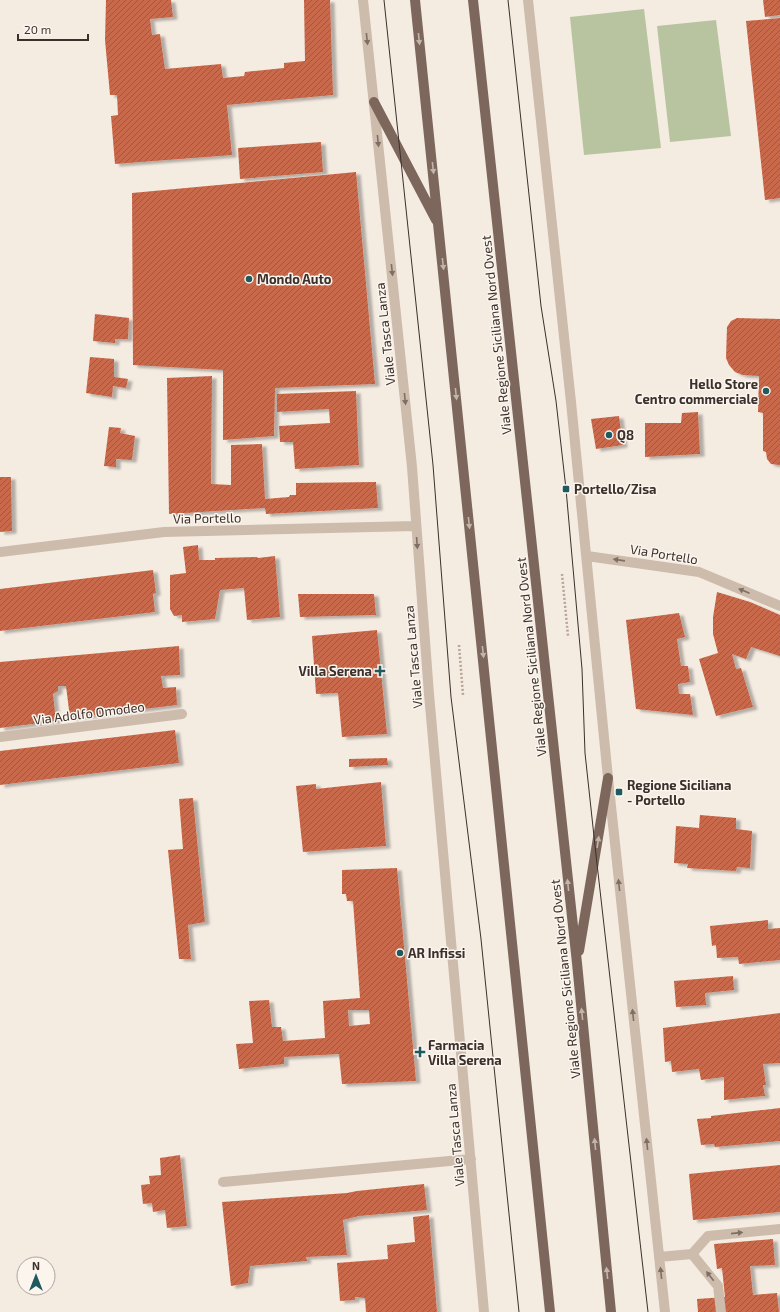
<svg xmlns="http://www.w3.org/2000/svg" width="780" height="1312" font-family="'Exo 2',sans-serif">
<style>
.garden{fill:#b8c4a0}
.building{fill:url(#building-hatch);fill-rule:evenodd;filter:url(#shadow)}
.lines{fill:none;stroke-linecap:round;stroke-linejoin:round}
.path{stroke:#b9a596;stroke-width:2.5;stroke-dasharray:2 2;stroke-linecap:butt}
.minor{stroke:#cdbbac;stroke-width:10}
.major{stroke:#7d675c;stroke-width:10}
.tram{stroke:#3b302b;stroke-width:1}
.oneway{fill:#7d6f65}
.oneway2{fill:#c2b5ac}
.poi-dot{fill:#1f5a5e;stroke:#fbf5ee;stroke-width:1.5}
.labels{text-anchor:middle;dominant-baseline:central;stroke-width:3;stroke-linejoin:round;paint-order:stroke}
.poi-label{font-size:13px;font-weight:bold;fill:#3b302b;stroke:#fbf5ee;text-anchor:start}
.street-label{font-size:13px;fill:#3b302b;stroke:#fbf5ee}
</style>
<defs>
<pattern id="building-hatch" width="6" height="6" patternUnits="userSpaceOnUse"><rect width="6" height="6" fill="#c8694b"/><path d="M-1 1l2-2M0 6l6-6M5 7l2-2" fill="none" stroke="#a4573f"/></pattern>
<filter id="shadow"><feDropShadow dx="4.5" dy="2.5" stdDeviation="1" flood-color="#0004"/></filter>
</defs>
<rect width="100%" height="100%" fill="#f4ebe1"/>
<!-- garden -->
<path class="garden" d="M644 9 661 148 584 155 570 17Z
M716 20 731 136 670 142 657 26Z"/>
<!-- building -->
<path class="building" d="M106 0H171L173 17 150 19 152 35 160 34 165 69 221 64 223 78 244 76 245 72 284 68V63L305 61 304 0H330L333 95 227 105 232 155 115 164 111 116 118 115 117 95H110L105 40Z
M763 0H780V15L765 17Z
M780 18V198L765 200 746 21Z
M321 142 323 172 240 179 238 148Z
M356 172 375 384 275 388 274 436 223 440V370L133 365 132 193Z
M95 314 129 318 128 339H115V343L93 341Z
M737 318 780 319V465L771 464 767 459 766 452 763 451V413L758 412 759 376 743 375 735 372 729 365 726 358 727 327 731 321Z
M90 357 114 359V377L128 379 126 388 113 386 112 397 86 393Z
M212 376 211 484 231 485V445L262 444 265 499 289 497 290 495H296V483L376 482 378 508 266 514 265 508 169 514 167 378Z
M356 391 359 465 295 469 293 442H280L279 426 330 423 329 409 277 412V394Z
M698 412 700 454 645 457V423H681L682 413Z
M619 416 623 445 596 449 591 419Z
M109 427 121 428 120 433 135 436 132 460 116 459V467L104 466Z
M0 477H11L12 531 0 532Z
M198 545 199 560H215V558L257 557 258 558 275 556 280 617 247 620 244 588 220 590 215 619 182 622V615L174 616 170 609V575L186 573 183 547Z
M153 570 156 593 153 594 155 612 0 631V589Z
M717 592 750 602 780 615V656L751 647 746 659 732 654 736 669 741 668 753 707 716 716 699 659 718 653 713 634V617Z
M298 594H374L376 615 300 617Z
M679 613 685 637 677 639 681 666H688L690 682 678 684 679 694H690L693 715 636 709 626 620Z
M377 630 387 734 342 737 338 693 316 694 312 636Z
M179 646 180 675 161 676 163 688 176 687 177 705 70 718 66 686H58V691L53 694 56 721 0 728V662Z
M175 730 179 763 0 785V751Z
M387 758 388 765 349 767V759Z
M381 782 386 846 303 852 296 786 316 784V789Z
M193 798 205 922 188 925 191 959H179L168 850 183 849 179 799Z
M700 815 736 818V829L752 831 750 868 737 867 736 871 687 868 688 864 674 863 676 826 699 828Z
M397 868 416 1081 342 1084 339 1054 284 1057V1064L239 1069 236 1044 253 1043 249 1001 269 1000 272 1027H281L283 1041 325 1038 323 1001 360 998 353 901H347L346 894H342V870ZM348 1010H369L370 1024 349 1026Z
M768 920V929L780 928V960L739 964 738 957 717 958 716 945 712 946 710 926Z
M733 976 734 990 705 993 706 1005 676 1007 674 981Z
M780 1013V1063L763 1064 766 1085H763L765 1096 724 1100V1077L701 1080 699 1069 672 1072 671 1061 665 1062 663 1028Z
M780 1108V1141L715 1147 714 1144 701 1145 697 1119 711 1118V1116Z
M180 1155 187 1226 167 1228 165 1210 153 1212 152 1203 143 1204 141 1185 150 1184 149 1176 161 1175 160 1158Z
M780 1165V1212L693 1220 689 1174Z
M424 1184 427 1210 359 1216 343 1220 347 1255 306 1257 307 1261 250 1266 248 1283 231 1286 222 1202 347 1193 357 1191Z
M429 1215 437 1312H366L365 1298 355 1297V1300L340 1301 337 1263 388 1259 387 1245 415 1242 413 1217Z
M773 1239 775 1265 750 1266 753 1295 777 1293 779 1312H698L697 1299 725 1297 722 1268 717 1269 714 1244Z"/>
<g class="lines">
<!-- path -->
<path class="path" d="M562 574 568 636
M459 645 463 695"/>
<!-- minor -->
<path class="minor" d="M363 0 412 467 429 694 484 1312
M528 0 571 402 608 778 665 1312
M0 552 164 532 415 526
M587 556 699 572 780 606
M0 737 182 714
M223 1182 471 1159
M692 1254 708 1236 780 1229
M659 1257 692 1254 718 1286 721 1312"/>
<!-- major -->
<path class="major" d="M415 0 550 1312
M473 0 577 963 611 1312
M374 102 436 220
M579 951 608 778"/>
<!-- tram -->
<path class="tram" d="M384 0 433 465 451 697 481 939 519 1312
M508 0 541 306 556 401 566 489 582 669 585 753 596 855 648 1312"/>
</g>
<!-- one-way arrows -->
<defs><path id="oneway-solid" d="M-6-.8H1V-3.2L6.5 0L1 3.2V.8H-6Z"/></defs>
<g class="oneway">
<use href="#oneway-solid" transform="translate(367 39) rotate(84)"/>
<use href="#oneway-solid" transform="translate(378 141) rotate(84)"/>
<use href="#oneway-solid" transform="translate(392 270) rotate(84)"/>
<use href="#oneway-solid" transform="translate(405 399) rotate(84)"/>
<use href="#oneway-solid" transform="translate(417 543) rotate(86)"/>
<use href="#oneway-solid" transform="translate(619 560) rotate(-172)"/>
<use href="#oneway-solid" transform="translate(744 591) rotate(-157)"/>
<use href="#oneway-solid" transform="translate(619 885) rotate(-96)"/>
<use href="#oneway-solid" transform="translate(633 1015) rotate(-96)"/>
<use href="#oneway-solid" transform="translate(647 1144) rotate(-96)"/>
<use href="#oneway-solid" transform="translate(737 1233) rotate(-6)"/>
<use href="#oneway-solid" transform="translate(661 1273) rotate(-96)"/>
<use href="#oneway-solid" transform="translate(710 1276) rotate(-128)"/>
</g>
<g class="oneway2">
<use href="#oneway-solid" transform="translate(419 39) rotate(84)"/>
<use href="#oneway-solid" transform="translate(433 168) rotate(84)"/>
<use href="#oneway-solid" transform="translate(443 264) rotate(84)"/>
<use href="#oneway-solid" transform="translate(456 394) rotate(84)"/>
<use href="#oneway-solid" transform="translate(469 523) rotate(84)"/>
<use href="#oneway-solid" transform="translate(483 652) rotate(84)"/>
<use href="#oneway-solid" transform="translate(598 842) rotate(-81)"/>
<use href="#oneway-solid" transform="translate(568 885) rotate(-96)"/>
<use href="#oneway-solid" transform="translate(582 1014) rotate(-96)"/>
<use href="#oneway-solid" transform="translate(595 1144) rotate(-96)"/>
<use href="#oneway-solid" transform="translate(607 1273) rotate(-96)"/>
</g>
<!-- markers -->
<g class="poi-dot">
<circle cx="249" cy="279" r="4"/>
<circle cx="766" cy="391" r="4"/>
<circle cx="609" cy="435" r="4"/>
<rect x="562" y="485" width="8" height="8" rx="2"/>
<path d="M378 665h4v4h4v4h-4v4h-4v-4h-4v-4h4z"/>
<rect x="615" y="788" width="8" height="8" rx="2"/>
<circle cx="400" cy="953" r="4"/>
<path d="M418 1046h4v4h4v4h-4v4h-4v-4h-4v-4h4z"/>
</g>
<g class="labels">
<!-- poi labels -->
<g class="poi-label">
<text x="257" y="279">Mondo Auto</text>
<text x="758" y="384" text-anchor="end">Hello Store<tspan x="758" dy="15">Centro commerciale</tspan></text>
<text x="617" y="435">Q8</text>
<text x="574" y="489">Portello/Zisa</text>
<text x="372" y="671" text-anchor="end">Villa Serena</text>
<text x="627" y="785">Regione Siciliana<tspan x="627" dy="15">- Portello</tspan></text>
<text x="408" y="953">AR Infissi</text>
<text x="428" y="1045">Farmacia<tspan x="428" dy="15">Villa Serena</tspan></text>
</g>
<!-- street labels -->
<g class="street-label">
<text transform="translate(385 334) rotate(-96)">Viale Tasca Lanza</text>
<text transform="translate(496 335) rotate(-96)">Viale Regione Siciliana Nord Ovest</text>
<text transform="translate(207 518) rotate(-1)">Via Portello</text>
<text transform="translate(664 554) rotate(9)">Via Portello</text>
<text transform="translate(413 657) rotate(-95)">Viale Tasca Lanza</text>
<text transform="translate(531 657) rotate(-96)">Viale Regione Siciliana Nord Ovest</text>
<text transform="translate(89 713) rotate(-7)">Via Adolfo Omodeo</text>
<text transform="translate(565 979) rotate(-96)">Viale Regione Siciliana Nord Ovest</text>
<text transform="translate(455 1135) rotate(-95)">Viale Tasca Lanza</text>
</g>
</g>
<!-- north arrow -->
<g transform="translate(36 1276)"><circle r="19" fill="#fbf5ee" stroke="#aea6a0"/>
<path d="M0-3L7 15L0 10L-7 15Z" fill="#1f5a5e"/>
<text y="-6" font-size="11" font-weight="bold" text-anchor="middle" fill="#3b302b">N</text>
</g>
<!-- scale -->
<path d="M18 34v6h70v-6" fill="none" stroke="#3b302b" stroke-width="2"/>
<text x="24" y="34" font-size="12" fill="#3b302b" stroke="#fbf5ee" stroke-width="3" paint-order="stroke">20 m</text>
</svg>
